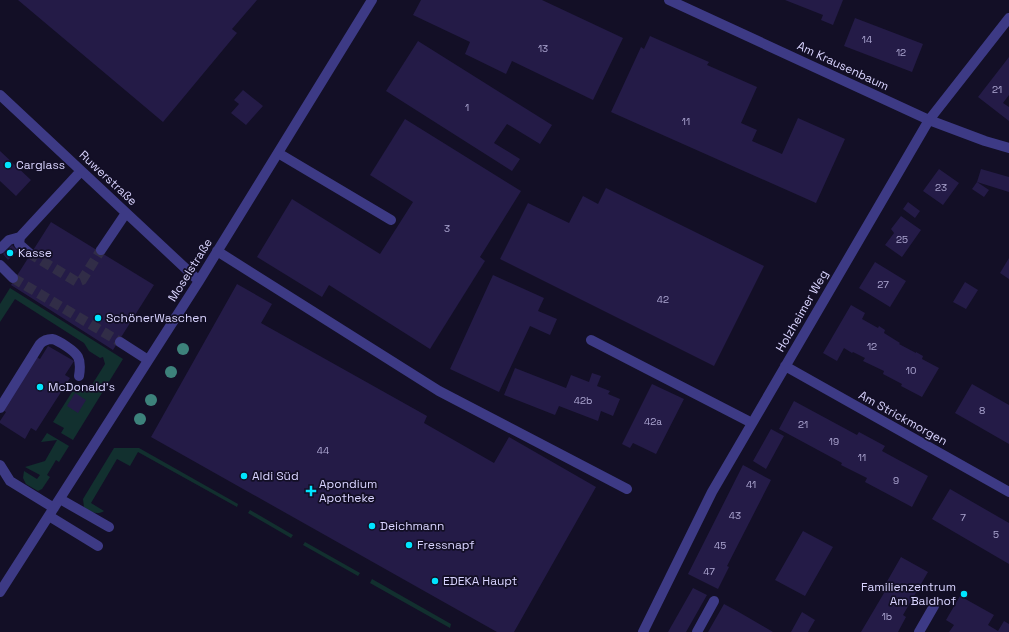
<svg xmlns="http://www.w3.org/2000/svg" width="1009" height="632" font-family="'Space Grotesk',sans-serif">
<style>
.green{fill:#12302f}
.building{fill:#241b47}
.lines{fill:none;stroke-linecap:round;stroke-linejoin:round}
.minor-tunnel{stroke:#312d47;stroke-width:10;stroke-dasharray:10 5;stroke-linecap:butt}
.minor{stroke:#3d3a85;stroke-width:10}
.tree{fill:#3d827b}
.poi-dot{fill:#00e5ff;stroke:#130f26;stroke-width:1.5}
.labels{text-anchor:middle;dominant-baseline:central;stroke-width:3.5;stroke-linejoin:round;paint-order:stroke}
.number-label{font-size:10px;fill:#aca6d1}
.street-label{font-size:12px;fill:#d9d4ff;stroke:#130f26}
.poi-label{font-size:12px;fill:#d9d4ff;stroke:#130f26;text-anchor:start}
</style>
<rect width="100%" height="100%" fill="#130f26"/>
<!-- green -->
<path class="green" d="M10 288 123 359 73 440 61 433 64 428 53 422 72 392 90 388 105 364 103 357 100 358 89 351 84 343 15 299 0 322V304Z
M47 433 69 446 59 462 56 460 47 475 50 477 42 489 38 491 26 484 23 478 24 471 37 479 40 475 25 467 45 461 57 440 41 442Z
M114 448H139L238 504 237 507 138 452 130 466 117 459 91 503 104 511C97 516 90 511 84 507L83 499Z
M250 510 293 535 291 538 248 513Z
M305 542 360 573 358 576 303 545Z
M372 579 451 624 450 628 370 583Z"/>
<!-- building -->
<path class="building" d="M18 0H257L232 29 237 33 163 122Z
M421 0H542L623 38 593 100 512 61 506 74 465 54 470 42 413 15Z
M785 0H843L833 25 821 20 823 15Z
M855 18 923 44 912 72 844 46Z
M650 36 709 62 707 65 757 87 741 123 757 130 752 141 782 154 798 118 845 139 816 203 611 112 641 47 644 49Z
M418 41 552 125 540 144 507 124 494 143 520 159 512 171 386 91Z
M1009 57V95L1003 103 1009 107V121L978 97Z
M243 90 263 106 246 125 231 113 239 104 234 100Z
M405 119 521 191 480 257 485 261 430 349 329 285 322 297 257 257 292 199 380 254 413 202 370 175Z
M0 151 31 180 16 196 0 181Z
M939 169 959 183 943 205 923 191Z
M981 169 1009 177V192L977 182Z
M977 182 989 190 984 197 972 189Z
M606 188 764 266 714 366 500 259 528 203 569 223 583 196 598 204Z
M908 202 920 211 915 218 903 209Z
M901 216 921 230 902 257 885 245 894 233 891 229Z
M51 222 154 285 113 350 11 285Z
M12 245 18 251 8 260 3 254Z
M1009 258V279L1000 273Z
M875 262 906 281 890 307 859 288Z
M493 275 544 298 538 311 557 319 550 335 530 326 499 392 450 369Z
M965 282 978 290 966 309 953 302Z
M237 284 272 304 261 323 427 416 424 423 494 463 509 437 596 487 514 632H497L151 437Z
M851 305 865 313 862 319 878 328 879 326 885 330 884 333 900 343 899 344 916 353V352L923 356 922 359 939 368 922 397 901 386 902 384 883 374 884 371 863 361 865 358 853 352 852 353 844 348 837 361 823 353Z
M48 346 74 361 65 375 70 378 36 431 31 428 25 439 0 423V421L6 412 1 409 35 356 40 359Z
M515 368 566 388 571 375 589 382 592 373 601 376 597 386 610 391 608 394 620 399 613 416 601 411 598 421 559 406 555 415 504 395Z
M652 384 684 399 656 454 633 443 630 448 622 444Z
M972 384 1009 405V444L955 413Z
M75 393 86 400 78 413 67 406Z
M794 401 857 435 859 432 885 446 882 451 928 476 912 507 865 482 867 478 841 465 842 463 779 429Z
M771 429 784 436 766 469 753 461Z
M743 465 771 480 727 566 729 567 718 589 688 574Z
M950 489 1009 523V564L932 519Z
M803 531 833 547 805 596 775 580Z
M901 557 928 572 903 615 906 617 898 632H861L884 593 881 592Z
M693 588 707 595 686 632H668Z
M960 596 994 615 988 625 998 631 1004 621 1009 624V632H949L954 625 946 620Z
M724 604 737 611 773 632H708Z
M802 612 815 620 808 632H791Z"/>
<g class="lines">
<!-- minor-tunnel -->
<path class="minor-tunnel" d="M29 253 77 282 82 280 101 250
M13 278 120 342"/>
<!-- minor -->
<path class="minor" d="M669 0 929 120 985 141 1009 148
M0 95 199 281
M278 153 391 220
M0 249 9 240 20 237
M101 250 126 213
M217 251 439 391 627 489
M29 253 19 244 20 237 81 171
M0 265 13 278
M591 340 752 423
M120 342 148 360
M785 366 1009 492
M0 408 40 344C43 341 47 339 52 339 58 340 75 351 78 357 81 363 80 370 79 376
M0 465 10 481 54 508
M60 499 109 527
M49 516 98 546
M0 592 199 281 372 0
M643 632 712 492 929 120 1009 18
M697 632 714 601
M919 632 934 606"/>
</g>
<!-- trees -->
<g class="tree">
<circle cx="183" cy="349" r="6"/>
<circle cx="171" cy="372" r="6"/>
<circle cx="151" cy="400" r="6"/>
<circle cx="140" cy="419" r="6"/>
</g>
<!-- markers -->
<g class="poi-dot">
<circle cx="8" cy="165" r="4"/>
<circle cx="10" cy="253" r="4"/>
<circle cx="98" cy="318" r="4"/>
<circle cx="40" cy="387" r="4"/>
<circle cx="244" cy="476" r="4"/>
<path d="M309 485h4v4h4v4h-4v4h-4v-4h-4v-4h4z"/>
<circle cx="372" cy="526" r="4"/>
<circle cx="409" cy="545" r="4"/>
<circle cx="435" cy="581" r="4"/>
<circle cx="964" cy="594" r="4"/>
</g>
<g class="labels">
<!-- number labels -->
<g class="number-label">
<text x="867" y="39">14</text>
<text x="543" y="48">13</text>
<text x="901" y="52">12</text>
<text x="997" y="89">21</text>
<text x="467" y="107">1</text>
<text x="686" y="121">11</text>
<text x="941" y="187">23</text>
<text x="447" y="228">3</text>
<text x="902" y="239">25</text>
<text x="883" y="284">27</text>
<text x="663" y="299">42</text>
<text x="872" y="346">12</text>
<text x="911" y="370">10</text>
<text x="583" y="400">42b</text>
<text x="982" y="410">8</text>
<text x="653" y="421">42a</text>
<text x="803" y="424">21</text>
<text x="834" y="441">19</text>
<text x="323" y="450">44</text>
<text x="862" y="457">11</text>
<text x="896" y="480">9</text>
<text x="751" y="484">41</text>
<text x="735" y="515">43</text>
<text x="963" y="517">7</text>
<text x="996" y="534">5</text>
<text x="720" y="545">45</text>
<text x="709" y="571">47</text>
<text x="887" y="616">1b</text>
</g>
<!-- street labels -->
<g class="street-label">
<text transform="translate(843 66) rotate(25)">Am Krausenbaum</text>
<text transform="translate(108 178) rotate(43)">Ruwerstraße</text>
<text transform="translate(190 270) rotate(-58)">Moselstraße</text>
<text transform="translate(802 311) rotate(-60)">Holzheimer Weg</text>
<text transform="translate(903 418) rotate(29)">Am Strickmorgen</text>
</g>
<!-- poi labels -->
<g class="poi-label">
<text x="16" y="165">Carglass</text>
<text x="18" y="253">Kasse</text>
<text x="106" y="318">SchönerWaschen</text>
<text x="48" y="387">McDonald's</text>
<text x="252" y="476">Aldi Süd</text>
<text x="319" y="484">Apondium<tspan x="319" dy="14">Apotheke</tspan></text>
<text x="380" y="526">Deichmann</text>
<text x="417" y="545">Fressnapf</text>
<text x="443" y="581">EDEKA Haupt</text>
<text x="956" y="587" text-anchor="end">Familienzentrum<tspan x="956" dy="14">Am Baldhof</tspan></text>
</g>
</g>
</svg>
